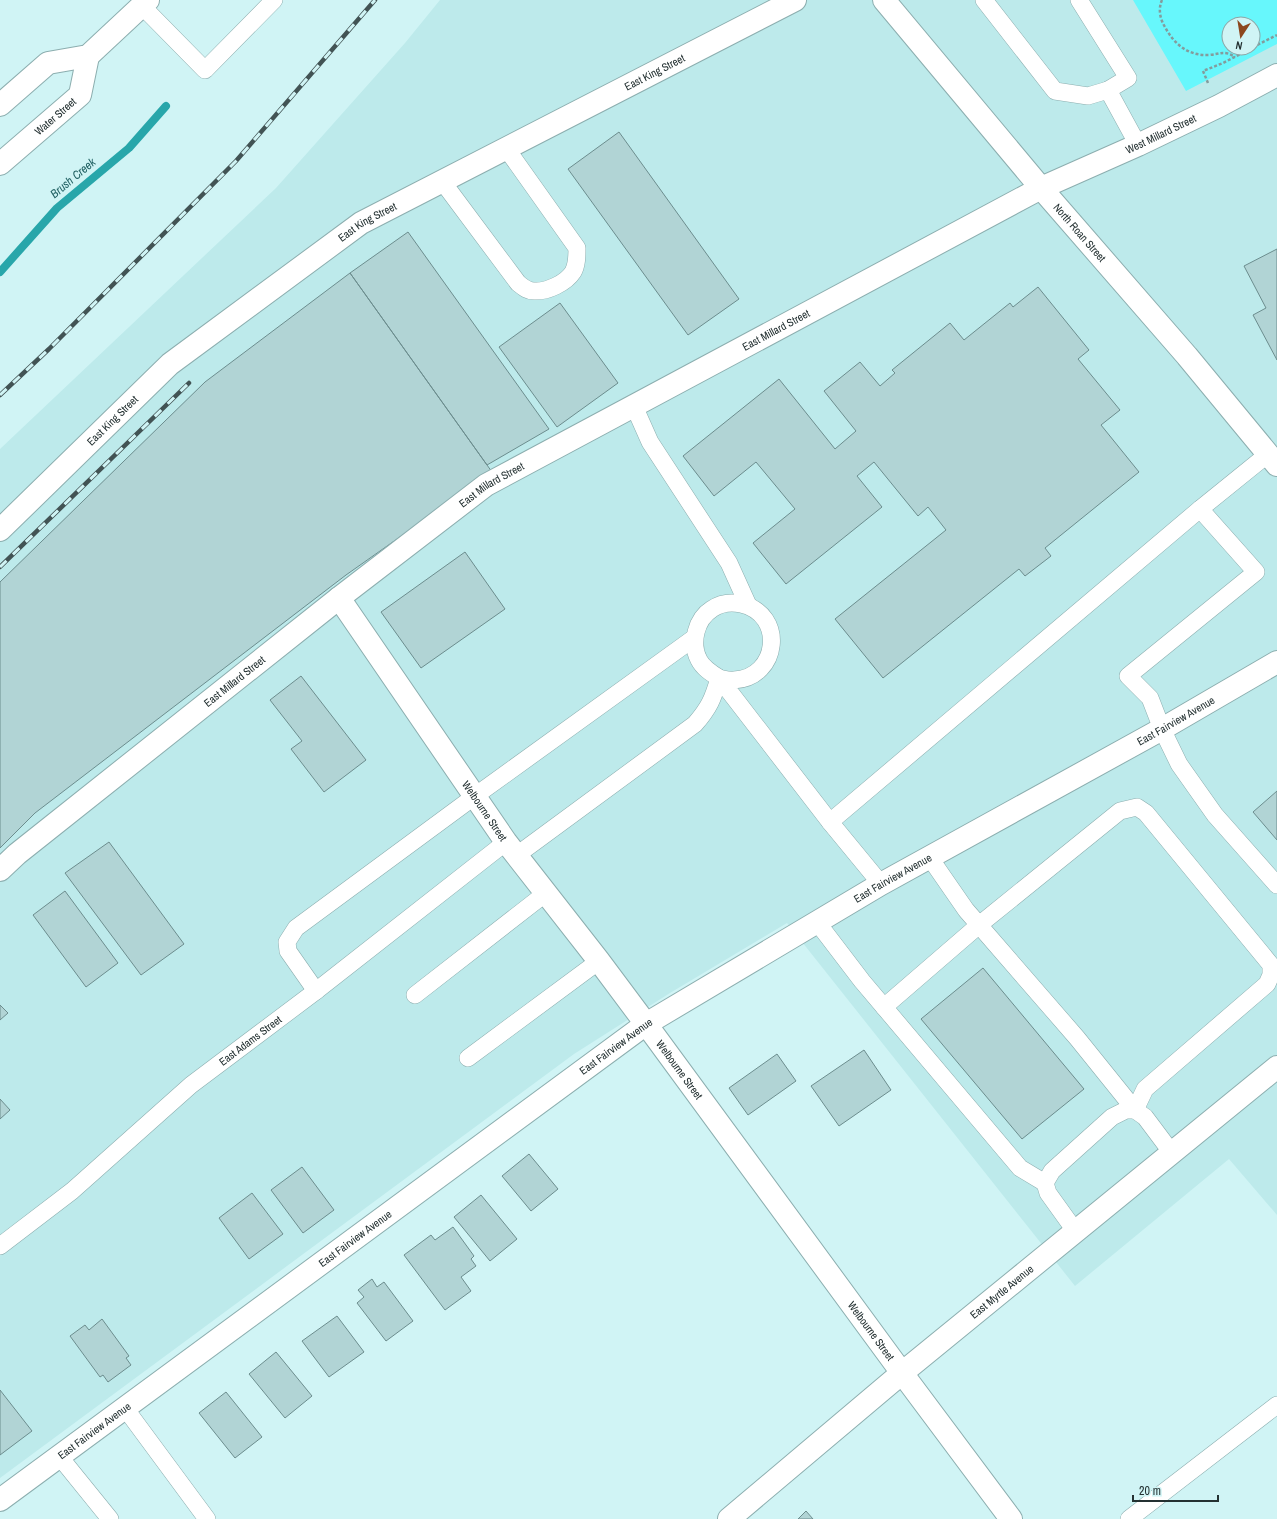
<svg xmlns="http://www.w3.org/2000/svg" width="1277" height="1519" font-family="'Archivo Narrow',sans-serif">
<style>
.built{fill:#bdeaeb;fill-rule:evenodd}
.green{fill:#67f7fc;fill-rule:evenodd}
.lines{fill:none;stroke-linecap:round;stroke-linejoin:round}
.stream{stroke:#28a6aa;stroke-width:8}
.building{fill:#b1d4d5;stroke:#6c8d8e}
.service-casing{stroke:#8caeaf;stroke-width:18}
.minor-casing{stroke:#8caeaf;stroke-width:24}
.tertiary-casing{stroke:#8caeaf;stroke-width:24}
.secondary-casing{stroke:#8caeaf;stroke-width:24}
.path{stroke:#839c9d;stroke-width:2.5;stroke-dasharray:3 2;stroke-linecap:butt}
.service{stroke:#fff;stroke-width:17}
.minor{stroke:#fff;stroke-width:22}
.tertiary{stroke:#fff;stroke-width:22}
.secondary{stroke:#fff;stroke-width:22}
.rail-casing{stroke:#425354;stroke-width:4.5}
.rail{stroke:#d0f4f5;stroke-width:3;stroke-dasharray:9;stroke-linecap:butt}
.labels{text-anchor:middle;dominant-baseline:central;stroke-width:4;stroke-linejoin:round;paint-order:stroke}
.street-label{font-size:11px;fill:#243132;stroke:#d0f4f5}
.water-label{font-size:12px;font-style:italic;fill:#226264;stroke:#d0f4f5}
</style>
<rect width="100%" height="100%" fill="#d0f4f5"/>
<!-- built -->
<path class="built" d="M440 0H1277V1215L1229 1159 1075 1286 787 923 670 993 574 1054 0 1478V449L276 188 405 43ZM1229 24H1253V48H1229Z"/>
<!-- green -->
<path class="green" d="M1133 0H1277V44L1186 91ZM1229 24H1253V48H1229Z"/>
<g class="lines">
<!-- stream -->
<path class="stream" d="M0 272 57 208 129 148 166 106"/>
</g>
<!-- building -->
<path class="building" d="M619 132 739 299 688 335 568 169Z
M408 232 549 429 487 465 350 273Z
M1277 249V360L1253 315 1266 308 1244 266Z
M350 273 492 472 346 575 35 813 0 848V582L205 382Z
M1038 287 1089 350 1078 359 1120 410 1101 425 1139 472 1045 548 1051 556 1025 576 1019 569 883 678 835 619 946 530 928 507 918 516 874 462 857 476 882 507 786 584 753 543 795 509 756 462 714 496 683 456 779 379 835 449 856 431 824 391 860 362 880 386 895 373 892 370 950 323 964 340 1010 303 1013 307Z
M560 303 618 383 557 427 499 347Z
M465 552 505 609 421 668 381 612Z
M301 676 366 760 324 792 291 749 302 741 270 700Z
M1277 791V840L1253 812Z
M109 842 184 944 141 975 65 873Z
M65 891 118 963 86 987 33 915Z
M983 968 1084 1089 1022 1139 921 1019Z
M0 1005 8 1013 0 1020Z
M864 1050 891 1090 839 1126 811 1086Z
M777 1054 796 1081 748 1115 729 1088Z
M0 1099 10 1110 0 1119Z
M529 1154 558 1189 531 1211 502 1176Z
M302 1167 334 1210 303 1233 271 1190Z
M252 1193 283 1234 249 1259 219 1218Z
M481 1195 517 1239 490 1261 454 1217Z
M453 1227 474 1256 471 1259 476 1266 461 1277 471 1291 445 1310 404 1255 431 1235 435 1240Z
M372 1279 377 1287 384 1282 413 1321 386 1341 357 1303 364 1297 358 1290Z
M337 1316 364 1352 329 1377 302 1341Z
M102 1319 129 1356 126 1358 131 1365 108 1382 103 1375 100 1377 70 1336 85 1325 89 1330Z
M276 1352 312 1396 285 1418 249 1374Z
M0 1390 32 1431 0 1455Z
M226 1392 262 1437 235 1458 199 1413Z
M806 1511 813 1519H798Z"/>
<g class="lines">
<defs>
<g id="service">
<path d="M984 0 1055 91 1088 96 1108 90 1128 78 1079 0"/>
<path d="M142 6 205 70 274 0"/>
<path d="M1108 90 1138 145"/>
<path d="M442 181 518 283C523 287 527 291 534 291 547 292 566 283 573 272 577 265 577 256 577 248L506 148"/>
<path d="M634 406 650 442 729 563 748 605"/>
<path d="M1200 509 1268 454"/>
<path d="M719 678C724 679 729 681 734 680 779 678 786 614 741 604 731 602 721 603 712 609 696 619 690 643 699 660 703 668 711 673 719 678L830 822 881 884"/>
<path d="M830 822 1200 509 1256 572 1128 676 1150 698 1162 729 1179 764 1215 815 1277 885"/>
<path d="M517 855 695 724C709 708 713 699 719 678"/>
<path d="M817 922 862 981 1020 1168 1045 1183"/>
<path d="M316 991 288 951 287 942 296 928 475 796 694 638"/>
<path d="M415 995 546 893"/>
<path d="M884 1007 979 925 1120 811 1137 807 1146 813 1271 965V975L1267 984 1145 1089 1135 1110 1077 1038 979 925 966 910 930 858"/>
<path d="M468 1058 599 961"/>
<path d="M1076 1232 1048 1193 1045 1183 1052 1171 1112 1117 1126 1110H1135L1145 1117 1172 1153"/>
<path id="s1" d="M0 1246 72 1191 191 1085 316 991 506 842"/>
<path d="M125 1408 207 1519"/>
<path d="M59 1456 110 1519"/>
<path d="M1129 1519 1277 1405"/>
</g>
<g id="minor">
<path id="s2" d="M0 530 170 364 361 223 795 0"/>
<path id="s3" d="M339 598 506 842 599 961 646 1024 902 1373 1011 1519"/>
<path id="s4" d="M0 870 17 854 339 598 486 485 1041 188 1138 145 1219 106 1277 75"/>
<path id="s5" d="M729 1519 902 1373 1277 1067"/>
</g>
<g id="tertiary">
<path d="M0 105 48 63 88 56 148 0"/>
<path id="s6" d="M0 164 80 95 88 56"/>
<path id="s7" d="M0 1500 646 1024 881 884 1162 729 1277 662"/>
</g>
<g id="secondary">
<path id="s8" d="M884 0 1041 188 1187 356 1277 465"/>
</g>
</defs>
<!-- service casing -->
<use href="#service" class="service-casing"/>
<!-- minor casing -->
<use href="#minor" class="minor-casing"/>
<!-- tertiary casing -->
<use href="#tertiary" class="tertiary-casing"/>
<!-- secondary casing -->
<use href="#secondary" class="secondary-casing"/>
<!-- path -->
<path class="path" d="M1162 0C1158 9 1160 19 1165 27 1174 44 1188 56 1209 55 1221 54 1224 50 1235 57
M1253 47 1277 35
M1208 83 1203 71 1223 63 1252 48"/>
<!-- service -->
<use href="#service" class="service"/>
<!-- minor -->
<use href="#minor" class="minor"/>
<!-- tertiary -->
<use href="#tertiary" class="tertiary"/>
<!-- secondary -->
<use href="#secondary" class="secondary"/>
<defs>
<path id="rail" d="M0 395 49 349 236 161 375 0
M0 567 189 383"/>
</defs>
<!-- rail casing -->
<use href="#rail" class="rail-casing"/>
<!-- rail -->
<use href="#rail" class="rail"/>
</g>
<g class="labels">
<!-- street labels -->
<g class="street-label">
<text stroke="none"><textPath href="#s2" startOffset="805">East King Street</textPath></text>
<text stroke="none"><textPath href="#s6" startOffset="73">Water Street</textPath></text>
<text stroke="none"><textPath href="#s4" startOffset="1381">West Millard Street</textPath></text>
<text stroke="none"><textPath href="#s2" startOffset="481">East King Street</textPath></text>
<text stroke="none"><textPath href="#s8" startOffset="304">North Roan Street</textPath></text>
<text stroke="none"><textPath href="#s4" startOffset="949">East Millard Street</textPath></text>
<text stroke="none"><textPath href="#s2" startOffset="157">East King Street</textPath></text>
<text stroke="none"><textPath href="#s4" startOffset="625">East Millard Street</textPath></text>
<text stroke="none"><textPath href="#s4" startOffset="301">East Millard Street</textPath></text>
<text stroke="none"><textPath href="#s7" startOffset="1413">East Fairview Avenue</textPath></text>
<text stroke="none"><textPath href="#s3" startOffset="258">Welbourne Street</textPath></text>
<text stroke="none"><textPath href="#s7" startOffset="1089">East Fairview Avenue</textPath></text>
<text stroke="none"><textPath href="#s1" startOffset="324">East Adams Street</textPath></text>
<text stroke="none"><textPath href="#s7" startOffset="765">East Fairview Avenue</textPath></text>
<text stroke="none"><textPath href="#s3" startOffset="582">Welbourne Street</textPath></text>
<text stroke="none"><textPath href="#s7" startOffset="441">East Fairview Avenue</textPath></text>
<text stroke="none"><textPath href="#s5" startOffset="355">East Myrtle Avenue</textPath></text>
<text stroke="none"><textPath href="#s3" startOffset="906">Welbourne Street</textPath></text>
<text stroke="none"><textPath href="#s7" startOffset="117">East Fairview Avenue</textPath></text>
</g>
<!-- water labels -->
<g class="water-label">
<text transform="translate(73 178) rotate(-40)">Brush Creek</text>
</g>
</g>
<!-- north arrow -->
<g transform="translate(1241 36) rotate(192)"><circle r="19" fill="#d0f4f5" stroke="#8ba6a7"/>
<path d="M0-3L7 15L0 10L-7 15Z" fill="#8c471e"/>
<text y="-6" font-size="11" font-weight="bold" text-anchor="middle" fill="#243132">N</text>
</g>
<!-- scale -->
<path d="M1133 1495v6h85v-6" fill="none" stroke="#243132" stroke-width="2"/>
<text x="1139" y="1495" font-size="12" fill="#243132" stroke="#d0f4f5" stroke-width="3" paint-order="stroke">20 m</text>
</svg>
